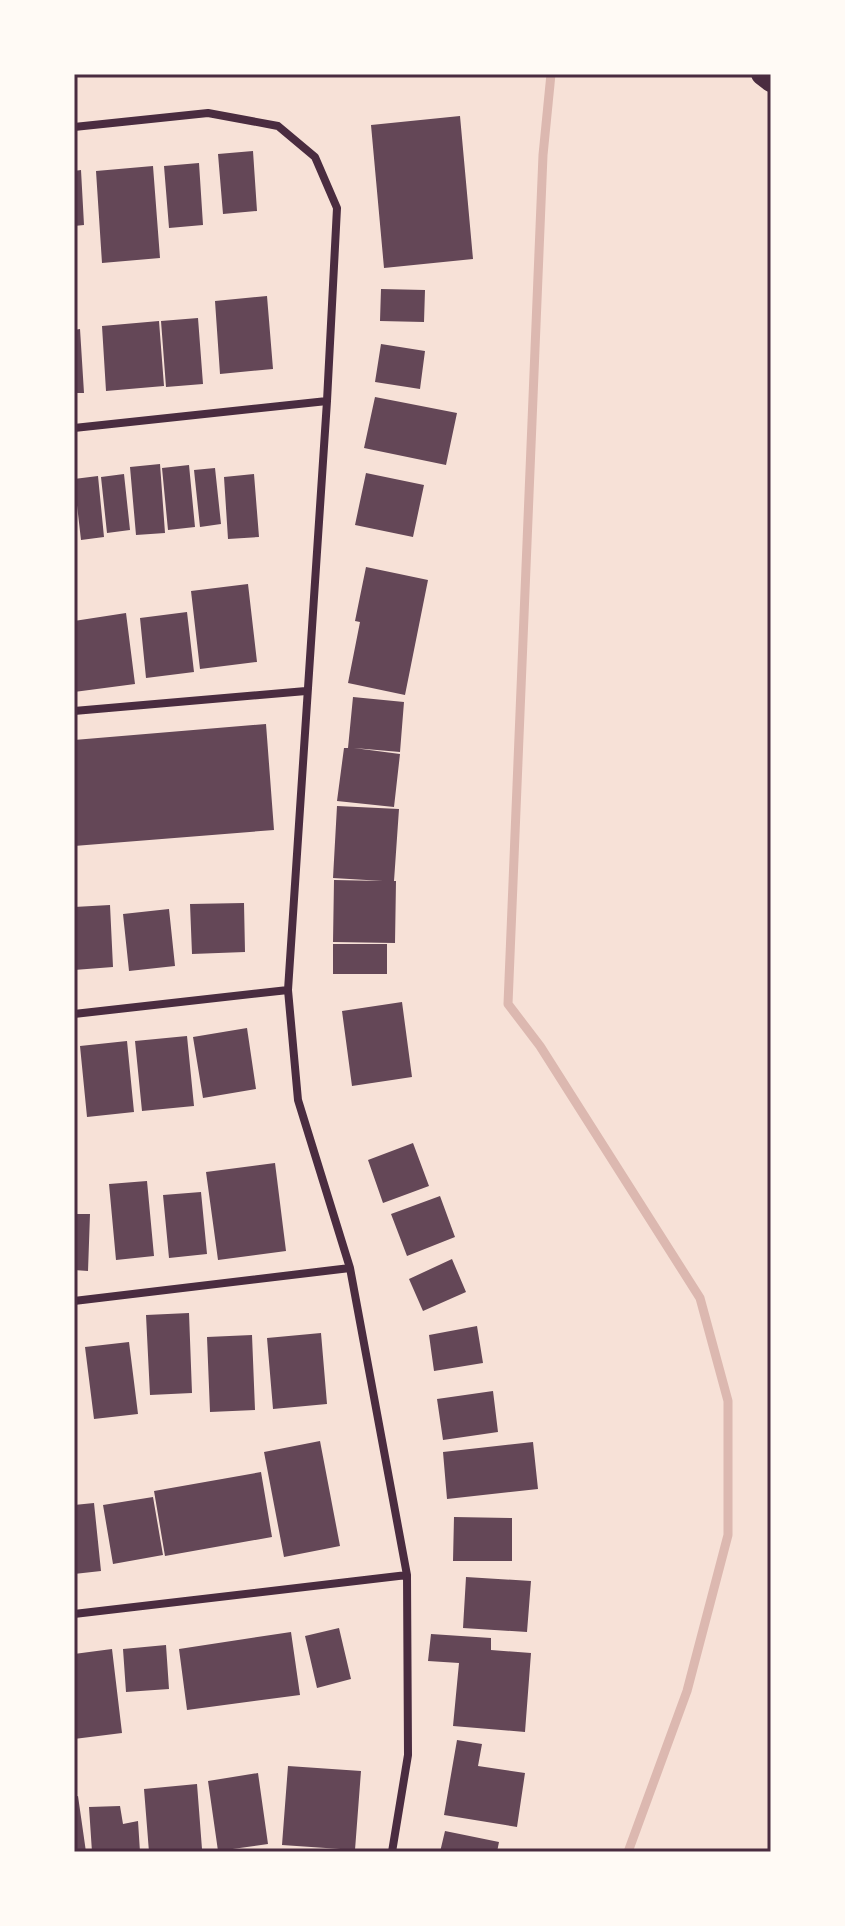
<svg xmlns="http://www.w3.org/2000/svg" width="845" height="1926" font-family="'Fira Sans Condensed',sans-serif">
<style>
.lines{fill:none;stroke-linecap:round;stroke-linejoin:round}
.stream{stroke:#dcb8b0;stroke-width:9}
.building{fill:#644757}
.minor{stroke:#4a2c40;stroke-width:8}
.trunk{stroke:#4a2c40;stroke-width:22}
.neatline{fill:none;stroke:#4a2c40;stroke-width:3}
</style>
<rect width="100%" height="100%" fill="#f7e1d7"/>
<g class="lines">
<!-- stream -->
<path class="stream" d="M551 74 543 155 508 1004 540 1046 700 1298 728 1401V1535L687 1691 628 1852"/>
</g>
<!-- building -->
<path class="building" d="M460 116 473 259 384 268 371 125Z
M253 151 257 211 223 214 218 154Z
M199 163 203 225 169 228 164 166Z
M153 166 160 258 102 263 96 171Z
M81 170 84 225 74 226V171Z
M381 289 425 290 424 322 380 321Z
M267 296 273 369 220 374 215 301Z
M198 318 203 384 166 387 161 321Z
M159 321 164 386 106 391 102 326Z
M80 329 84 393H74V330Z
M381 344 425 351 420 389 375 382Z
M375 397 457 413 446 465 364 448Z
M160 464 165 533 136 535 130 467Z
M189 465 195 527 168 530 162 468Z
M215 468 221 524 200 527 194 470Z
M366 473 424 485 413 537 355 525Z
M124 474 130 530 107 533 101 477Z
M254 474 259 537 228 539 224 477Z
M98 476 104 537 81 540 74 479Z
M366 567 428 580 405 695 348 683 360 622 355 621Z
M248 584 257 662 200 669 191 591Z
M187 612 194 672 146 678 140 618Z
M126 613 135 684 74 692V621Z
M353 697 404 702 400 752 354 748 400 754 394 807 337 801 344 748H348Z
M266 724 274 830 74 846V740Z
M337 806 399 809 394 881H396L395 943 333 942 334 880 383 881 333 878Z
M244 903 245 952 192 954 190 904Z
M110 905 113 967 74 970V907Z
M169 909 175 966 129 971 123 914Z
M333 944H387V974H333Z
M402 1002 412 1077 352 1086 342 1011Z
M247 1028 256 1089 203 1098 193 1037Z
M187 1036 194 1106 142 1111 135 1041Z
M127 1041 134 1112 87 1117 80 1046Z
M413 1143 429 1186 383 1203 368 1160Z
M275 1163 286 1251 218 1260 206 1172Z
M147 1181 154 1256 116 1260 109 1184Z
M201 1192 207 1254 169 1258 163 1195Z
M440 1196 455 1237 407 1256 391 1214Z
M74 1214H90L88 1271 74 1270Z
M452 1259 466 1292 423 1311 409 1279Z
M189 1313 192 1393 150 1395 146 1315Z
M477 1326 483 1363 434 1371 429 1335Z
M321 1333 327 1404 273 1409 267 1338Z
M252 1335 255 1410 210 1412 207 1337Z
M129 1342 138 1414 94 1419 85 1347Z
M493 1391 498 1432 443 1440 437 1399Z
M320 1441 340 1546 284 1557 264 1452Z
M533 1442 538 1489 447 1499 443 1452Z
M261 1472 272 1537 165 1556 154 1491Z
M153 1497 163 1555 113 1564 103 1505Z
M94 1503 101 1571 74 1574V1505Z
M454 1517 512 1518V1561H453Z
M466 1577 531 1581 527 1632 463 1628Z
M339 1628 351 1679 317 1688 305 1636Z
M291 1632 300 1695 187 1710 179 1649Z
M431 1634 491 1638V1650L531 1653 525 1732 453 1726 459 1663 428 1661Z
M166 1645 169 1689 126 1692 123 1649Z
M112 1649 122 1733 74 1739V1654Z
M457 1740 482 1744 478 1766 525 1773 517 1827 444 1815Z
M288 1766 361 1771 355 1850 282 1845Z
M258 1773 268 1844 218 1851 208 1781Z
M197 1784 202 1849 149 1852 144 1789Z
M78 1796 86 1852H74V1797Z
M120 1806 123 1824 138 1821 140 1852H92L89 1807Z
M445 1831 499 1842 497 1852H440Z"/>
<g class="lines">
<!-- minor -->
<path class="minor" d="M74 127 208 113 278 126 315 157 337 208 327 401 288 990 298 1100 350 1268 407 1575 408 1755 392 1852
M74 428 327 401
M74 711 306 691
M74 1014 288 990
M74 1301 350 1268
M74 1614 407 1575"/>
<!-- trunk -->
<path class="trunk" d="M762 74 771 81"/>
</g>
<!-- border -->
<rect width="845" height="1926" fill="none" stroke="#fffaf5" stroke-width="152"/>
<rect x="76" y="76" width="693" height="1774" class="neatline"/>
</svg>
